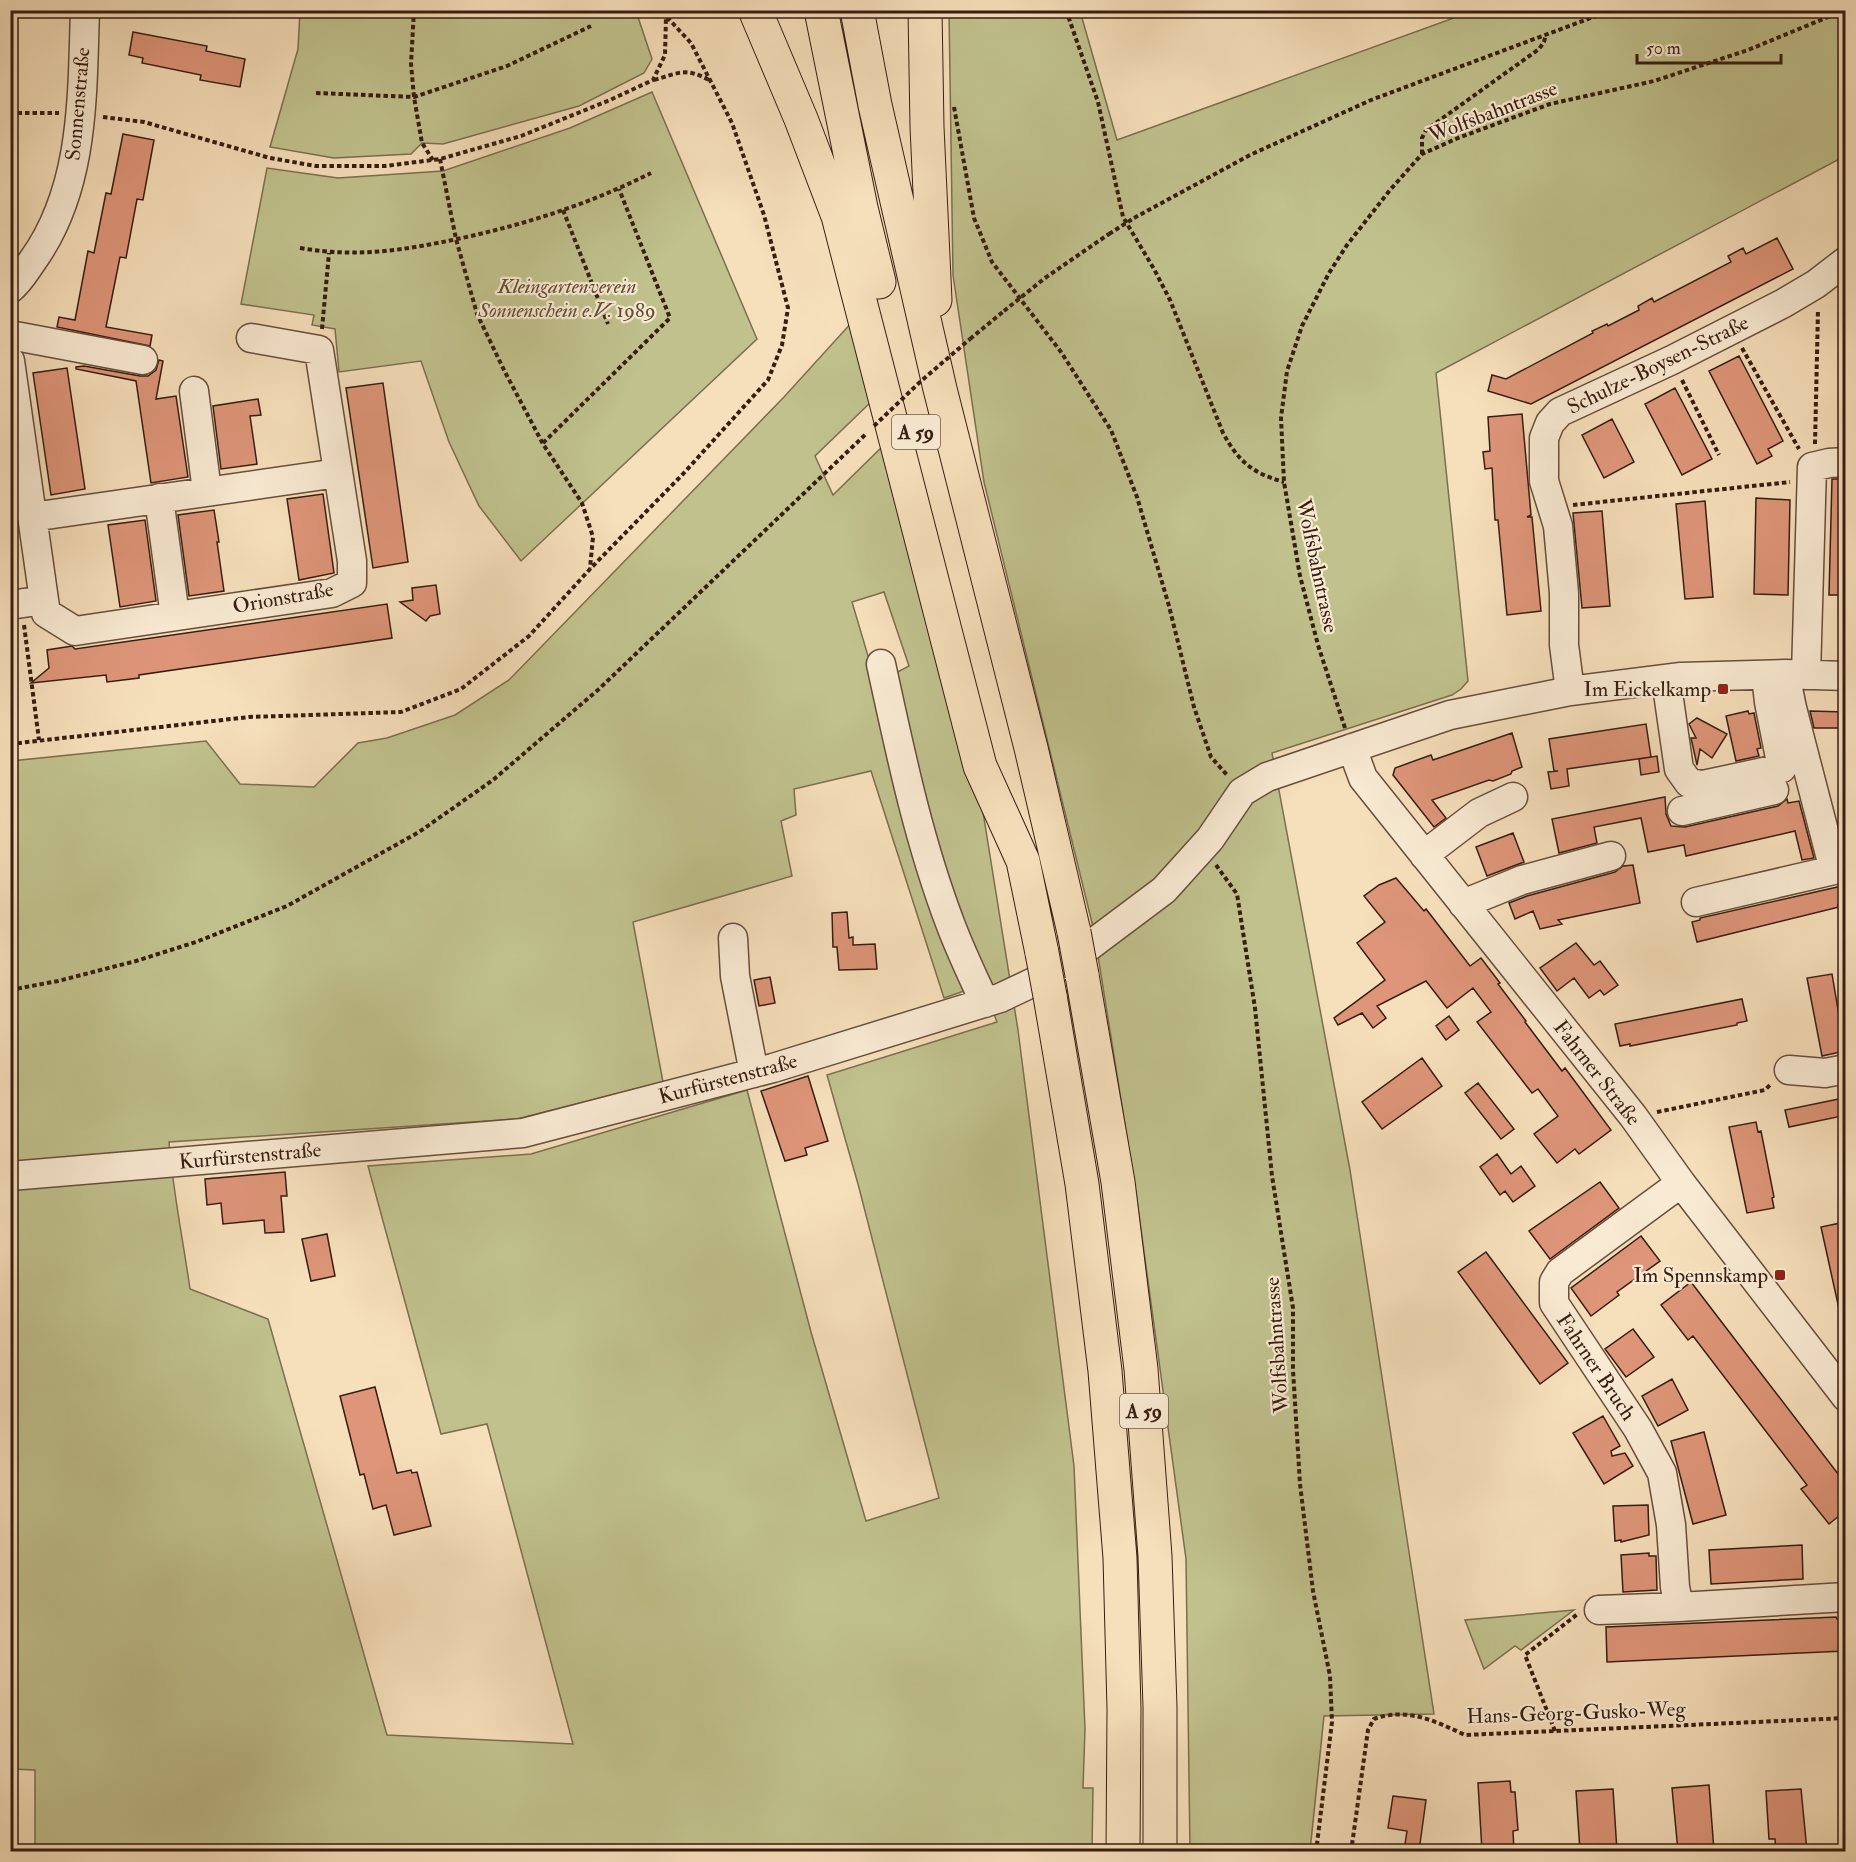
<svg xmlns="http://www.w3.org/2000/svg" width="1856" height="1862" font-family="'IM FELL Double Pica',serif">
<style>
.green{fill:#c0c18d;stroke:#7b6f4f;stroke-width:1.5;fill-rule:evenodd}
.building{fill:#de9579;stroke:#361d11;stroke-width:1.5}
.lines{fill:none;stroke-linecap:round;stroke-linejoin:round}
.minor-casing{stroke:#664e3c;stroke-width:31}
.highway-casing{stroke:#361d11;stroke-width:35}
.path{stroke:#361d11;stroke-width:4;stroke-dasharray:4.5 3;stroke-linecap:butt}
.minor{stroke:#f9ead3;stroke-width:28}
.highway{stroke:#f6dfbb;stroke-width:33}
.highway-bridge-casing{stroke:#361d11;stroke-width:35;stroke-linecap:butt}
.path-bridge{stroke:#361d11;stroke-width:4;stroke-dasharray:4.5 3;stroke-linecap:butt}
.highway-bridge{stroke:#f6dfbb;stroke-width:33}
.poi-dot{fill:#8f2418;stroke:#f9ead3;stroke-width:2}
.labels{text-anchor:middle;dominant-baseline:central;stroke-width:4.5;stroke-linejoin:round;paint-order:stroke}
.shield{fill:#f9ead3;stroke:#705a4b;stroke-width:1.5}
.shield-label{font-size:20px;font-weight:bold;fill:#361d11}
.street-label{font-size:21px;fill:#361d11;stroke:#f9ead3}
.park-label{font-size:21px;font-style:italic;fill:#5f4e36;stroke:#f9ead3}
.poi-label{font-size:21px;fill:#361d11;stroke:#f9ead3;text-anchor:end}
</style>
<rect width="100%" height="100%" fill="#f6dfbb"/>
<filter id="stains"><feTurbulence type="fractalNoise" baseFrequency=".00333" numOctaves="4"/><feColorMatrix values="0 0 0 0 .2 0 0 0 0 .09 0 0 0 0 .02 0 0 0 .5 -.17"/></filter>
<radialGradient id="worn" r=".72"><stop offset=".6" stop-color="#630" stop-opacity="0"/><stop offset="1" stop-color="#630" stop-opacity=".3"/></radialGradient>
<!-- green -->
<path class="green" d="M300 11H636L652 59 644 73 579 106 443 144 422 143 411 154 334 158 270 147 298 49Z
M949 11H1080L1117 140 1473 11H1845V156L1436 373 1468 681 1461 689 1452 695 1272 753 1350 1170 1434 1714 1324 1716 1310 1851H1190L1186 1559 1136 1193 1094 931 984 482 953 275Z
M652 92 757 339 521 561 479 506 449 442 421 361 339 372 335 329 312 325 314 315 241 304 267 168 338 178 443 171 570 128Z
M853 321 873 400 815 456 833 495 884 445 982 806 1018 1030 1074 1466 1085 1729 1083 1788H1093L1092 1851H35V1770L11 1769V761L206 741 240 784 314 787 358 743 387 738 455 715 509 680 784 397ZM884 592 909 666 896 673 939 857 966 940 997 1022 827 1075 858 1184 939 1498 866 1521 811 1332 747 1090 531 1154 368 1166 441 1434 487 1424 573 1744 387 1735 268 1319 190 1289C183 1240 173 1192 169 1142L517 1119 663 1082 633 922 792 876 781 821 796 815 794 789 871 771 944 998 967 990 852 602Z
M1574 1610 1521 1650 1515 1646 1484 1669 1465 1620Z"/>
<!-- building -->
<path class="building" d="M133 32 207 46 206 51 245 59 240 87 200 80 201 75 142 63 143 58 129 55Z
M123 134 154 140 143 200 137 199 126 258 120 257 106 327 152 335 150 346 57 327 59 317 75 320 88 251 94 253 106 193 111 194Z
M1777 238 1793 269 1531 404 1488 391 1492 375 1506 379 1593 333 1592 331 1607 324 1608 326 1639 310 1638 306 1652 298 1654 302 1731 262 1728 256 1743 248 1746 254Z
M1739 356 1783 441 1768 449 1772 456 1757 464 1709 371Z
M159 360 163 361 156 399 176 396 188 477 151 483 136 381 76 369V367L84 366 140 376H148L156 370Z
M67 368 85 489 51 495 33 373Z
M383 383 408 562 373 568 346 388Z
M1675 388 1712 459 1682 475 1645 404Z
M258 399 261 415 250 416 257 464 221 469 213 406Z
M1522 414 1531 515 1527 517H1532L1541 611 1507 615 1498 520H1495L1492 468 1485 469 1483 452 1490 451 1488 417Z
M1612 419 1634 462 1604 478 1582 435Z
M1832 479H1845V595H1829Z
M323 494 334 573 299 580 287 499Z
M1756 498 1790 500 1788 595 1754 594Z
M1705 501 1713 597 1685 599 1676 504Z
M214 510 219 542H217L224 591 189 596 178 515Z
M1602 511 1610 606 1582 608 1573 513Z
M145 520 156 601 120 607 108 525Z
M436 585 440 614 430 616 426 621 400 602 413 600 412 588Z
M387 604 392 638 139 675V678L107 682 106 675 31 683 49 668 47 650 72 646 75 649Z
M1748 711 1749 714 1754 713 1761 748 1757 749 1759 756 1736 761 1726 716Z
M1810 711 1845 712V728H1814Z
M1697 718 1727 734 1712 758 1700 749 1697 765 1691 738H1696L1689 724Z
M1646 724 1651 757 1567 769 1569 786 1551 789 1548 772 1558 771H1554L1549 739Z
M1512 733 1522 767 1512 771 1511 774 1493 781 1489 780 1432 800 1446 818 1434 827 1393 775 1395 768 1431 755 1433 760Z
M1657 756 1659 772 1641 775 1639 759Z
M1665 797 1666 814 1671 826 1685 827 1778 806 1787 799 1788 803 1799 801 1814 858 1802 860 1795 831 1686 856 1684 845 1648 852 1641 818 1594 827 1597 843 1559 853 1552 819Z
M1513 833 1524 862 1487 876 1476 847Z
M1633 865 1640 903 1558 920 1562 924 1540 929 1533 911 1515 919 1509 903 1527 896 1615 872 1623 866Z
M1396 878 1424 911 1426 909 1470 966 1481 958 1500 983 1498 984 1526 1021 1525 1022 1562 1071 1565 1068 1611 1130 1579 1154 1575 1149 1557 1163 1534 1134 1558 1116 1538 1089 1532 1093 1477 1022 1491 1012 1473 988 1447 1008 1426 981 1377 1006 1386 1018 1373 1028 1362 1013 1338 1025 1334 1018 1385 980 1357 943 1385 922 1364 896 1379 885Z
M1842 886 1845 903 1838 905 1839 907 1697 942 1692 922 1700 920V918Z
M847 912 849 938 853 937V945L875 944 877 969 839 970 837 947H833L832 913Z
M1576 943 1594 965 1600 961 1618 985 1604 995 1600 990 1589 998 1574 978 1557 991 1540 968Z
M1832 974 1845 1051 1822 1056 1807 978Z
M770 977 775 1003 759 1006 754 980Z
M1742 999 1747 1021 1737 1023V1025L1630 1046V1044L1620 1046 1615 1024Z
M1449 1016 1459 1030 1446 1040 1436 1026Z
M1422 1058 1442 1086 1382 1129 1362 1102Z
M808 1076 828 1141 805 1148 807 1155 785 1161 761 1091Z
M1478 1083 1514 1129 1501 1139 1465 1093Z
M1839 1099 1842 1116 1789 1127 1785 1110Z
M1756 1122 1758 1132 1761 1131 1774 1197 1772 1198 1774 1208 1747 1213 1729 1127Z
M1497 1154 1511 1174 1521 1166 1535 1186 1513 1202 1505 1191 1500 1195 1480 1167Z
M285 1172 287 1196H281L284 1232 265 1233 264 1220 223 1224 221 1203 207 1205 205 1179Z
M1600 1182 1619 1208 1550 1259 1529 1231Z
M1845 1222V1308L1839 1309 1821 1227Z
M327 1234 335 1276 311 1281 302 1239Z
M1641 1236 1660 1261 1617 1292 1619 1295 1591 1316 1571 1288Z
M1486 1252 1568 1363 1540 1384 1458 1272Z
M1691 1282 1845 1483V1511L1829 1524 1801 1489 1807 1485 1693 1336 1688 1340 1661 1305Z
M1633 1329 1654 1357 1626 1377 1605 1349Z
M1672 1379 1688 1410 1658 1426 1642 1396Z
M375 1387 397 1473 411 1470 412 1473 417 1472 431 1526 394 1535 386 1505 373 1509 364 1474 360 1475 340 1396Z
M1603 1416 1620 1446 1611 1451 1612 1456 1625 1453 1633 1466 1604 1484 1573 1433Z
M1704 1432 1726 1515 1693 1524 1671 1441Z
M1648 1505 1649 1535 1621 1542V1540L1615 1541 1613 1506Z
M1802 1545 1803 1579 1711 1584 1709 1550Z
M1649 1553V1556H1656L1657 1590 1623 1592 1621 1555Z
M1836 1617 1837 1619 1845 1618V1651L1607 1662 1606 1627Z
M1510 1781 1511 1792H1515L1518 1830 1513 1831 1514 1851H1482L1478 1783Z
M1709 1785 1714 1851H1678L1672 1788Z
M1613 1789 1617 1851H1580L1576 1791Z
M1801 1789 1807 1851H1776L1775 1839H1769L1766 1791Z
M1393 1796 1426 1800 1419 1851H1404L1407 1831 1388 1828Z"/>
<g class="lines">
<defs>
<path id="minor" d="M10 289C20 281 26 270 33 260 85 187 82 96 85 10
M10 335 143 360
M10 361 44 600 10 605
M194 391 207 491
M159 498 175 616
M32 517 338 473
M44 600 46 613 75 631 332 593 352 583V561L319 350 251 338
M881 664C900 751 918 839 950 923 960 950 973 977 985 1003
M1806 675 1812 467 1829 463 1846 462
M1666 679 1679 769 1689 783 1703 785 1782 768 1769 702 1766 675
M1570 691 1564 645V593L1558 526 1544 481V438L1550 423 1560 412 1672 360 1784 303 1816 284 1846 261
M1352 748 1363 778 1633 1116 1681 1183 1846 1397
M1682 811 1774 790
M1424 855 1479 813 1513 797
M1696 902 1834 870 1792 708 1785 674
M1463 904 1522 880 1611 856
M733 938 735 976 754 1073
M1789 1070 1825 1073 1846 1069
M10 1176 523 1133 773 1068 1000 998 1040 979 1084 950 1164 890 1210 839 1242 792 1267 777 1450 715 1570 691 1681 677 1785 674 1846 676
M1681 1183 1560 1272 1554 1282V1303L1638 1429 1662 1473 1671 1525 1675 1587 1679 1607 1846 1597
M1599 1610 1679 1607"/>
<path id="highway" d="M755 10 801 119 838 216 980 766 1023 861 1042 953
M821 10 861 208 879 282
M857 10 875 105 940 389 1031 748 1074 932
M925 10 927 127 935 300
M1082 975 1118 1182 1141 1369 1155 1556 1160 1707V1852
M1050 996 1082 1184 1105 1371 1120 1558 1124 1709 1123 1852"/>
</defs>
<!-- minor casing -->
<use href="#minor" class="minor-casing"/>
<!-- highway casing -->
<use href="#highway" class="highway-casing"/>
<!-- path -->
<path class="path" d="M414 10 411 64 414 97 422 143 433 160
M1066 10 1098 102 1123 217 1154 269 1170 300 1223 433C1239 462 1252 473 1284 482
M654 80C679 73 685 67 709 80
M316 93 414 97 507 66 591 26
M954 107 974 218 992 262 1061 352 1111 430 1137 497 1169 606 1194 707 1211 757 1227 775
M10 113H59
M103 117 144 122 270 158 316 166H385L440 159 521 136 610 100 653 80 665 55 666 17
M1422 154V138L1426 130 1539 49 1544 42 1546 34
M440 159 456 239 477 314 505 372 543 444 582 503 593 537 590 568
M563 210 608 324
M1134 218 1250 155 1371 100 1612 10
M300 248C359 258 405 250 462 238 530 223 589 204 651 173
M1045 278 1109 234
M322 329 329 253
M970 339 1004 311
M1742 348 1799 449
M1682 380 1719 455
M543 443 670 318 619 189
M1815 444 1818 310
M1573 505 1790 482
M24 625 39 740
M1345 728 1318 645 1300 576 1284 482 1281 418 1287 371 1302 326 1329 273 1347 245 1390 190 1422 154 1458 138 1550 104 1654 81 1748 50 1845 10
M10 744 249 717 401 712 461 689 529 636 590 569 683 474 768 380 782 345 788 308 764 215 732 123 691 43 666 16 663 10
M1216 865 1237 894 1255 1008 1272 1176 1293 1308V1370L1300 1484 1313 1591 1330 1676 1332 1722 1316 1852
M10 990 58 981 136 961 196 942 287 906 419 832 493 780 599 689 867 433
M1657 1112 1765 1090 1771 1084
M1555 1731 1525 1655 1579 1613
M1351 1852 1368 1730 1374 1719C1407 1707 1435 1721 1465 1735L1846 1718"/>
<!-- minor -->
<use href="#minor" class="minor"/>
<!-- highway -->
<use href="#highway" class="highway"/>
<defs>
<path id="highway-bridge" d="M1074 932 1082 975
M1042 953 1050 996"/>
</defs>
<!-- highway-bridge casing -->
<use href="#highway-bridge" class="highway-bridge-casing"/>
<!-- path-bridge -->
<path class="path-bridge" d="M1109 234 1134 218
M1004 311 1045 278
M874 426 921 381 970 339"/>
<!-- highway-bridge -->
<use href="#highway-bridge" class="highway-bridge"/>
</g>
<!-- markers -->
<g class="poi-dot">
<rect x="1717" y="683" width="12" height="12" rx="3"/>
<rect x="1774" y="1269" width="12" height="12" rx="3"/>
</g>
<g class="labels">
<!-- shield labels -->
<g class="shield">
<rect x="892" y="415" width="48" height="34" rx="4.5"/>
<rect x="1120" y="1394" width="48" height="34" rx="4.5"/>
</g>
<g class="shield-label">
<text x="916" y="432">A 59</text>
<text x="1144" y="1411">A 59</text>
</g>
<!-- street labels -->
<g class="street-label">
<text transform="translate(78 104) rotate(-85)">Sonnenstraße</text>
<text transform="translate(1493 112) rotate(-21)">Wolfsbahntrasse</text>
<text transform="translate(1658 365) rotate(-26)">Schulze-Boysen-Straße</text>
<text transform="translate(1317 566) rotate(78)">Wolfsbahntrasse</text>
<text transform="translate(283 598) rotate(-10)">Orionstraße</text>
<text transform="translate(1597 1073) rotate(52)">Fahrner Straße</text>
<text transform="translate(728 1079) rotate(-15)">Kurfürstenstraße</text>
<text transform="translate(250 1156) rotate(-5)">Kurfürstenstraße</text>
<text transform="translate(1277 1345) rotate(-94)">Wolfsbahntrasse</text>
<text transform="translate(1596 1367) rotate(56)">Fahrner Bruch</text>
<text transform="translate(1576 1713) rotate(-2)">Hans-Georg-Gusko-Weg</text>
</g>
<!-- park labels -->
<g class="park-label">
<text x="567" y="286">Kleingartenverein<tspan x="567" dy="24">Sonnenschein e.V. 1989</tspan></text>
</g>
<!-- poi labels -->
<g class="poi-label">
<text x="1711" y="689">Im Eickelkamp</text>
<text x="1768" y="1275">Im Spennskamp</text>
</g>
</g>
<!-- margin -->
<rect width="1856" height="1862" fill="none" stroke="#f6dfbb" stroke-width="36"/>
<rect x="12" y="12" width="1832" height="1838" fill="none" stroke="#361d11" stroke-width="3"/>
<rect x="18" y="18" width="1820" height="1826" fill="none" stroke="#361d11" stroke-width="1.5"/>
<!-- scale -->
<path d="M1637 54v9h144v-9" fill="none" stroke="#361d11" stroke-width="3"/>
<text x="1646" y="54" font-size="18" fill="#361d11" stroke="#f9ead3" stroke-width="4.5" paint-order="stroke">50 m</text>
<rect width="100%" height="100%" filter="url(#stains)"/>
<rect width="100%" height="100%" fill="url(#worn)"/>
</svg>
